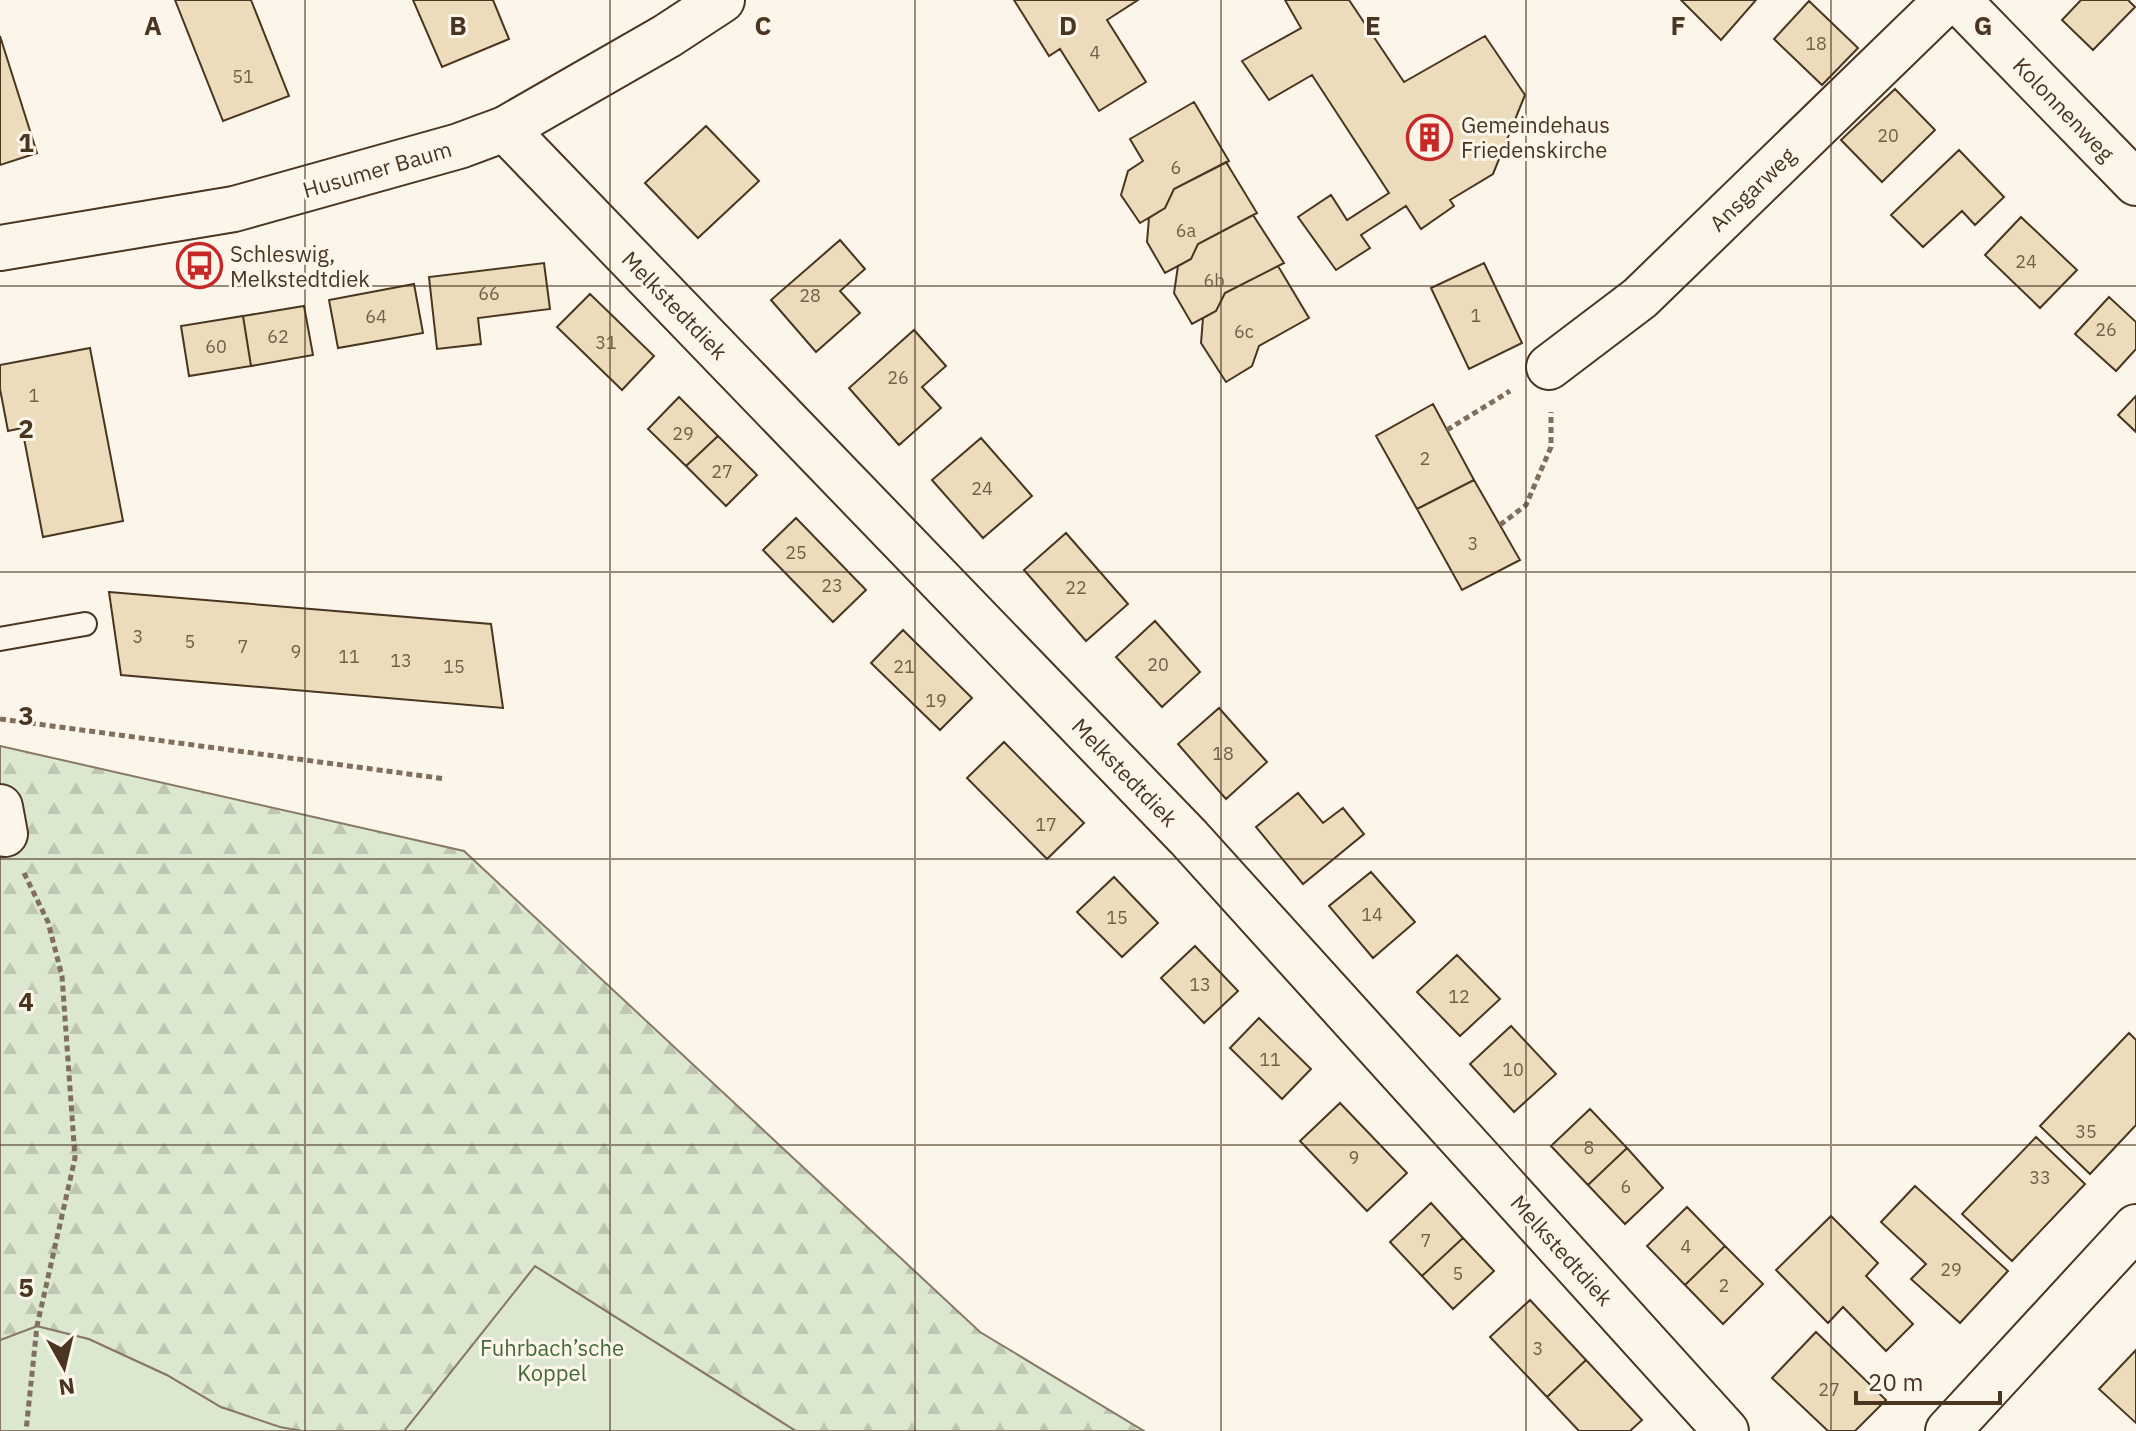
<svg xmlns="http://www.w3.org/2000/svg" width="2136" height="1431" font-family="'IBM Plex Sans',sans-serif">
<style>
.green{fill:#dce7d0;stroke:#887966;stroke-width:2}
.forest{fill:url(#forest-firs);stroke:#887966;stroke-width:2}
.building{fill:#ecdcbc;stroke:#4a3520;stroke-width:2}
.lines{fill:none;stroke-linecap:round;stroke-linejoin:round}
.lane-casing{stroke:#4a3520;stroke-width:26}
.street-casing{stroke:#4a3520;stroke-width:48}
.secondary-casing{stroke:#4a3520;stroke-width:48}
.path{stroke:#7f6f5c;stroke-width:5;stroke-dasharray:6 4;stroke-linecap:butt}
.lane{stroke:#fbf6e9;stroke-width:22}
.street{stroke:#fbf6e9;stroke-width:44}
.secondary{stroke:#fbf6e9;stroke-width:44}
.grid{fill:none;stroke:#4a3520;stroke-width:2;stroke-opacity:0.55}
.labels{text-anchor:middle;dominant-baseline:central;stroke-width:6;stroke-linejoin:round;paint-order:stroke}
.number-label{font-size:18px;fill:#725f47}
.street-label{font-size:22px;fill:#4a3520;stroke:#fbf6e9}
.poi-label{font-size:22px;fill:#4a3520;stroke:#fbf6e9;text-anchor:start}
.park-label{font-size:22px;fill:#436837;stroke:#fbf6e9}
.grid-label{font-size:26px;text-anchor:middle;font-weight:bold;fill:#4a3520;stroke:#fbf6e9;stroke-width:6;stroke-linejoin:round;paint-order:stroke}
</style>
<defs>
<pattern id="forest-firs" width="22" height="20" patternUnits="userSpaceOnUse" patternTransform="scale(2)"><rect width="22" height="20" fill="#dce7d0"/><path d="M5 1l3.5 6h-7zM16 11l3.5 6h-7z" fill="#bec7b2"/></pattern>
</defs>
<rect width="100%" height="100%" fill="#fbf6e9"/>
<!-- green -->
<path class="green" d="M535 1266 796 1431H404Z
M37 1326 89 1339 167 1375 221 1407 302 1431H0V1340Z"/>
<!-- forest -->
<path class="forest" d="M0 746 464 851 980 1332 1144 1431H796L535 1266 404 1431H302L280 1427 221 1407 167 1375 89 1339 37 1326 0 1340Z"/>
<!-- building -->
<path class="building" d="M175 0H251L289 96 223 121Z
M413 0H493L509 39 442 67Z
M1014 0H1138L1107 20 1146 82 1099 111 1060 49 1049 56Z
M1285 0H1349L1404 82 1485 36 1525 95 1493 174 1450 200 1454 206 1421 229 1406 206 1361 235 1370 248 1336 270 1298 217 1331 195 1347 220 1389 193 1312 75 1269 100 1242 61 1301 28Z
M1681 0H1756L1721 40Z
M2081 0H2128L2135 7 2093 50 2062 20Z
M1809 1 1858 48 1822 85 1774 39Z
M0 36 37 153 0 165Z
M1895 89 1935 130 1882 182 1841 140Z
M1194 102 1229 161 1174 189 1165 208 1140 223 1121 195 1128 171 1143 161 1130 139Z
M706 126 759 181 698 238 645 183Z
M1959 150 2004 197 1975 225 1962 211 1923 247 1891 215Z
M1226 162 1257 213 1198 244 1191 259 1165 273 1147 242 1149 218 1165 208 1174 189Z
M1253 215 1284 263 1225 293 1216 311 1192 324 1174 293 1178 266 1191 259 1198 244Z
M2021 217 2077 270 2040 308 1985 255Z
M840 240 865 269 840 291 860 313 816 352 771 300Z
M544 263 550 309 478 318 481 344 437 349 429 277Z
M1484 263 1522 343 1469 369 1431 288Z
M1278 266 1309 318 1259 346 1252 366 1226 382 1201 343 1203 318 1216 311 1225 293Z
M414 284 423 333 338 348 329 300Z
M590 294 654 356 622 390 557 327Z
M2109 297 2136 322V349L2116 371 2075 334Z
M304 306 313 355 251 366 243 316Z
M243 316 251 366 189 376 181 326Z
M914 330 946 366 922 387 941 408 899 445 849 388Z
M90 348 123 521 43 537 22 428 8 431 0 389V365Z
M2136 396V432L2118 415Z
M679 397 718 436 686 466 648 429Z
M1433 404 1474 480 1417 509 1376 436Z
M718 436 757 475 726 506 686 466Z
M981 438 1032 496 983 538 932 480Z
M1474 480 1520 560 1462 590 1417 509Z
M796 518 866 590 833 622 763 550Z
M1066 533 1128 604 1086 641 1024 570Z
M109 592 491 624 503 708 121 675Z
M1155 621 1200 672 1162 707 1116 657Z
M903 630 972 698 940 730 871 663Z
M1219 708 1267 762 1226 799 1178 744Z
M1004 742 1084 823 1047 859 967 778Z
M1298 793 1323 823 1343 808 1364 834 1303 884 1256 827Z
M1371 872 1415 922 1373 958 1329 906Z
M1114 877 1158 923 1122 957 1077 912Z
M1195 946 1238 991 1204 1023 1161 978Z
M1457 955 1500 999 1460 1036 1417 992Z
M1259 1018 1311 1069 1282 1099 1230 1048Z
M1511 1026 1556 1074 1514 1112 1470 1064Z
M2129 1033 2136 1040V1125L2090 1174 2040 1126Z
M1340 1103 1407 1173 1367 1211 1300 1141Z
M1590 1109 1627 1148 1588 1185 1551 1146Z
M2036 1137 2085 1184 2012 1261 1962 1214Z
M1627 1148 1663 1188 1625 1224 1588 1185Z
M1915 1186 2008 1271 1960 1323 1911 1279 1926 1264 1881 1222Z
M1431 1203 1463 1238 1422 1276 1390 1242Z
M1687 1207 1725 1246 1685 1285 1647 1246Z
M1831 1216 1878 1263 1866 1276 1913 1324 1886 1351 1843 1307 1828 1323 1776 1270Z
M1463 1238 1494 1271 1453 1309 1422 1276Z
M1725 1246 1763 1284 1723 1324 1685 1285Z
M1530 1300 1586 1360 1547 1397 1490 1337Z
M1816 1332 1886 1400 1855 1431H1828L1772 1378Z
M2136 1350V1423L2099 1389Z
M1586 1360 1642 1420 1630 1431H1579L1547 1397Z"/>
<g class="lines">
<defs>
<path id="lane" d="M0 639 85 624"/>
<path id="street" d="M1958 0 2136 183
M505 129 1189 838 1726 1431
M1549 367 1640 298 1947 0
M0 807 5 834
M1948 1431 2136 1227"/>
<path id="secondary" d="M0 248 234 209 459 146 505 129 667 36 722 0"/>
</defs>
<!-- lane casing -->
<use href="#lane" class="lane-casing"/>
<!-- street casing -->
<use href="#street" class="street-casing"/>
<!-- secondary casing -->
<use href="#secondary" class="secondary-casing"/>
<!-- path -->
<path class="path" d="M1447 430 1510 391
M1500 525 1526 505 1551 447V412
M0 719 446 779
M24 873 48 922 62 976 75 1158 37 1326 26 1431"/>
<!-- lane -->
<use href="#lane" class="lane"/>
<!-- street -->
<use href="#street" class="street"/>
<!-- secondary -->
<use href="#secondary" class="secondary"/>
</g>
<!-- grid -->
<path class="grid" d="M305 0V1431M610 0V1431M915 0V1431M1221 0V1431M1526 0V1431M1831 0V1431M0 286H2136M0 572H2136M0 859H2136M0 1145H2136"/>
<!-- icons -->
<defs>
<symbol id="building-ring" viewBox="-11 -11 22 22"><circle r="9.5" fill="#fbf6e9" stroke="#c62828" stroke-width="1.5"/><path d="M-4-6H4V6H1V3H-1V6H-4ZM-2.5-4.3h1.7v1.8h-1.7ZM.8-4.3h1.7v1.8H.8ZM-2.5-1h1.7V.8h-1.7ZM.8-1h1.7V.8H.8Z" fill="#c62828"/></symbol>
<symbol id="bus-ring" viewBox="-11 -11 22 22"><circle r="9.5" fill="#fbf6e9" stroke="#c62828" stroke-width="1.5"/><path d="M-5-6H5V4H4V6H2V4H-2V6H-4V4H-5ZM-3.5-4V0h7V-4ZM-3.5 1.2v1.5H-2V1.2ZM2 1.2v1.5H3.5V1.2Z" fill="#c62828"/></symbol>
</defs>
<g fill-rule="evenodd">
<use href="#building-ring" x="1404" y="112" width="51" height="51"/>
<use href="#bus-ring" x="174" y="240" width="51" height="51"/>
</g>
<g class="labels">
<!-- number labels -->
<g class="number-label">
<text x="1816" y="43">18</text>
<text x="1095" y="52">4</text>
<text x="243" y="76">51</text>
<text x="1888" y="135">20</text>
<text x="1176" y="167">6</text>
<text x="1186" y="230">6a</text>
<text x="2026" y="261">24</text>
<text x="1214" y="280">6b</text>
<text x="489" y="293">66</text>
<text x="810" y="295">28</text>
<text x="1476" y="315">1</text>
<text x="376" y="316">64</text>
<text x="2106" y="329">26</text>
<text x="1244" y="331">6c</text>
<text x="278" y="336">62</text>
<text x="606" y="342">31</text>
<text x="216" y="346">60</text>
<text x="898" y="377">26</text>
<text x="34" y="395">1</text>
<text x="683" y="433">29</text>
<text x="1425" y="458">2</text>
<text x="722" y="471">27</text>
<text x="982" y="488">24</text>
<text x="1473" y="543">3</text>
<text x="796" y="552">25</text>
<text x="832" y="585">23</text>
<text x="1076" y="587">22</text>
<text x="138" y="636">3</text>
<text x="190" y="641">5</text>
<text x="243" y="646">7</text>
<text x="296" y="651">9</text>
<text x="349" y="656">11</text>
<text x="401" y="660">13</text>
<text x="1158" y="664">20</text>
<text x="454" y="666">15</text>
<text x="904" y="666">21</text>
<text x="936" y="700">19</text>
<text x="1223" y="753">18</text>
<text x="1046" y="824">17</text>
<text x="1372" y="914">14</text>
<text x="1117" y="917">15</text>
<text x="1200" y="984">13</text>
<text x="1459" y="996">12</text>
<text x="1270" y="1059">11</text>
<text x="1513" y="1069">10</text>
<text x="2086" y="1131">35</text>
<text x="1589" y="1147">8</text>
<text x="1354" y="1157">9</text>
<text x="2040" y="1177">33</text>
<text x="1626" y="1186">6</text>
<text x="1426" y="1240">7</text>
<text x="1686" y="1246">4</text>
<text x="1951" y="1269">29</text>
<text x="1458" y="1273">5</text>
<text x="1724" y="1285">2</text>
<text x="1538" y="1348">3</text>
<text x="1829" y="1389">27</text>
</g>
<!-- street labels -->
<g class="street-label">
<text transform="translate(2064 109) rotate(46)">Kolonnenweg</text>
<text transform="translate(377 169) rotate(-16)">Husumer Baum</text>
<text transform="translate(1752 189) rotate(-44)">Ansgarweg</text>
<text transform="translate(675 305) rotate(46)">Melkstedtdiek</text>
<text transform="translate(1125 772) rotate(46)">Melkstedtdiek</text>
<text transform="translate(1562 1250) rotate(48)">Melkstedtdiek</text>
</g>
<!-- poi labels -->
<g class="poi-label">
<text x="1461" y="124">Gemeindehaus<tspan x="1461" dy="25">Friedenskirche</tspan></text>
<text x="230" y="253">Schleswig,<tspan x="230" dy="25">Melkstedtdiek</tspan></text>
</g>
<!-- park labels -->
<g class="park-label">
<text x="552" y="1347">Fuhrbach’sche<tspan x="552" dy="25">Koppel</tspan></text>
</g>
</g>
<g class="grid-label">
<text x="153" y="35">A</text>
<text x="458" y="35">B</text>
<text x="763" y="35">C</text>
<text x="1068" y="35">D</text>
<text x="1373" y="35">E</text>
<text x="1678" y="35">F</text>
<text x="1983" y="35">G</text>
<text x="26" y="152">1</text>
<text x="26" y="438">2</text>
<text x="26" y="725">3</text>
<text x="26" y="1011">4</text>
<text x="26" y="1297">5</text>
</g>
<!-- north arrow -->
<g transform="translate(64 1367) rotate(172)" stroke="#fbf6e9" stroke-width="6" paint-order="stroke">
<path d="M0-6L14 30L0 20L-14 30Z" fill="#4a3520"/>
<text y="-12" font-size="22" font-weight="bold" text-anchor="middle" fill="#4a3520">N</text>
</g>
<!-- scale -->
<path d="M1856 1391v12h144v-12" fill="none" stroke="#4a3520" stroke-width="4"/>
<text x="1868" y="1391" font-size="24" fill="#4a3520" stroke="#fbf6e9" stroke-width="6" paint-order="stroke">20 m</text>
</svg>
